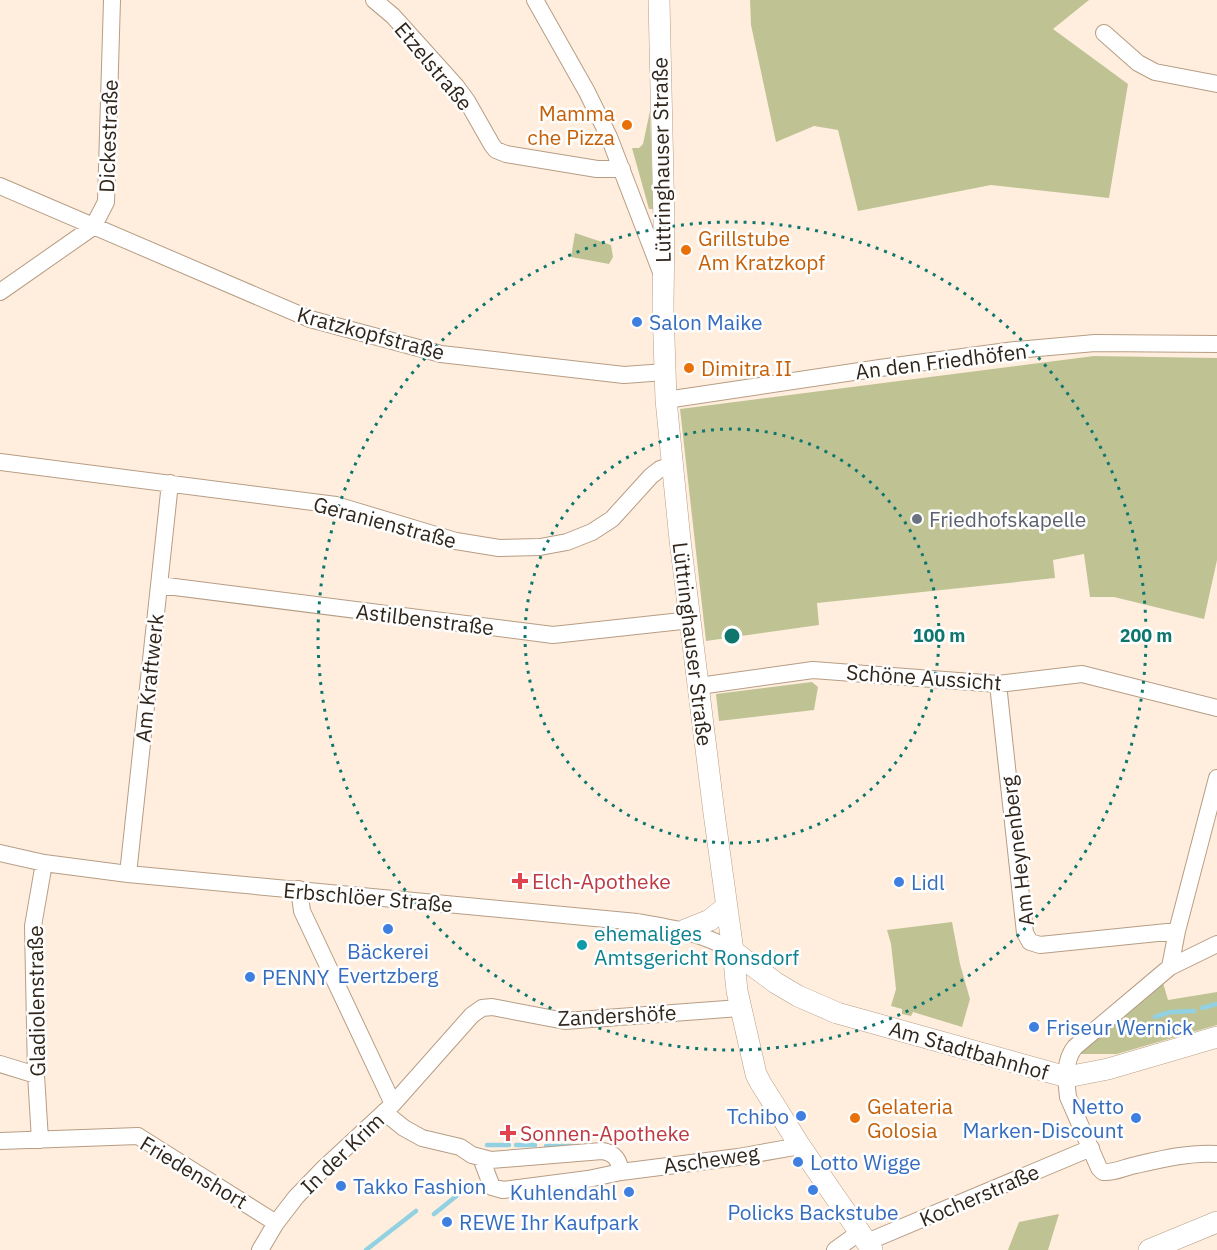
<svg xmlns="http://www.w3.org/2000/svg" width="1217" height="1250" font-family="'IBM Plex Sans',sans-serif">
<style>
.green{fill:#bfc394}
.lines{fill:none;stroke-linecap:round;stroke-linejoin:round}
.stream{stroke:#92d1e2;stroke-width:4.5}
.minor-casing{stroke:#b79d84;stroke-width:18}
.major-casing{stroke:#b79d84;stroke-width:22}
.minor{stroke:#fff;stroke-width:16}
.major{stroke:#fff;stroke-width:21}
.ring{fill:none;stroke:#0f766e;stroke-width:3;stroke-dasharray:3 6}
.food-dot{fill:#e8710a;stroke:#fefefe;stroke-width:2}
.shop-dot{fill:#3f7fe0;stroke:#fefefe;stroke-width:2}
.worship-dot{fill:#6b7280;stroke:#fefefe;stroke-width:2}
.health-dot{fill:#e0444e;stroke:#fefefe;stroke-width:2}
.culture-dot{fill:#0f9aa8;stroke:#fefefe;stroke-width:2}
.labels{text-anchor:middle;dominant-baseline:central;stroke-width:5;stroke-linejoin:round;paint-order:stroke}
.street-label{font-size:21px;fill:#2f251b;stroke:#fefefe}
.food-label{font-size:21px;fill:#c56008;stroke:#fefefe;text-anchor:start}
.shop-label{font-size:21px;fill:#366cbe;stroke:#fefefe;text-anchor:start}
.worship-label{font-size:21px;fill:#5b616d;stroke:#fefefe;text-anchor:start}
.health-label{font-size:21px;fill:#be3a42;stroke:#fefefe;text-anchor:start}
.culture-label{font-size:21px;fill:#0d838f;stroke:#fefefe;text-anchor:start}
.centre{fill:#0f766e;stroke:#fefefe;stroke-width:3}
.ring-label{font-size:18px;text-anchor:middle;font-weight:bold;fill:#0f766e;stroke:#fefefe;stroke-width:5;stroke-linejoin:round;paint-order:stroke}
</style>
<rect width="100%" height="100%" fill="#ffeede"/>
<!-- green -->
<path class="green" d="M750 0H1089L1053 29 1128 84 1109 198 991 185 858 211 838 130 814 126 776 142 751 25Z
M650 111 653 209H649L632 148H639L643 144Z
M575 233 611 245 613 257 609 264 571 257Z
M1094 356 1217 358V560L1204 619 1114 597H1090L1084 554 1053 560 1055 578 817 603 819 625 706 641 680 409Z
M812 682 818 687 814 710 719 721 716 694Z
M952 922 960 964 970 999 962 1027 913 1012 911 1016 902 1014V1009L891 1006 896 989 891 944 887 930Z
M1163 983 1168 1000 1217 992V1025L1117 1054H1079Z
M1059 1214 1048 1250H1008L1019 1222Z"/>
<g class="lines">
<!-- stream -->
<path class="stream" d="M1202 1008 1217 1004
M1155 1017 1170 1012 1194 1011
M487 1145H509
M516 1145H535
M546 1146H571
M434 1214 470 1185
M366 1250 416 1211"/>
<defs>
<path id="minor" d="M374 0 393 16 456 86 467 101 492 145 496 150 506 154 597 169H622
M535 0 587 92 609 137 661 272
M1104 33 1138 63 1155 72 1217 84
M0 186 310 319 441 354 624 375 665 372
M0 292 93 227 106 202 112 0
M666 400 880 368 1015 350 1095 343 1217 344
M0 462 336 505 456 541 499 548 540 547 567 542 592 532 612 519 651 476 660 469 672 465
M159 585 553 635 691 620
M998 684 1025 933 1030 942 1040 945 1177 931
M699 686 813 670 998 684 1082 674 1217 708
M0 853 44 863 128 874 637 922C672 928 703 933 733 951
M128 874 170 483
M299 889 302 911 393 1104
M1217 944 1170 967 1075 1047C1064 1060 1066 1080 1068 1097L1099 1168 1103 1172C1115 1173 1125 1167 1136 1165 1162 1159 1191 1152 1217 1154
M1170 967 1177 931 1217 778
M0 1064 36 1075
M384 1112 404 1128 422 1138 460 1147 472 1155 491 1160 602 1151C615 1153 619 1160 621 1172
M40 1140 36 1075 33 926 44 863
M0 1141 138 1136 276 1223
M481 1158 492 1187 503 1190 588 1179 621 1172 738 1157 800 1146
M867 1242 1091 1148
M260 1250 276 1223 296 1197 324 1168 393 1104 472 1015 482 1008 492 1007 565 1021 740 1008
M835 1250 860 1232"/>
<path id="major" d="M659 0 664 222 663 308 666 400 680 540 714 813 733 951 737 991 756 1074 760 1082 800 1146 872 1250
M685 930 710 920 726 907
M733 951 776 983 798 996 837 1013 1067 1077 1108 1069 1217 1037
M1149 1250 1217 1222"/>
</defs>
<!-- minor casing -->
<use href="#minor" class="minor-casing"/>
<!-- major casing -->
<use href="#major" class="major-casing"/>
<!-- minor -->
<use href="#minor" class="minor"/>
<!-- major -->
<use href="#major" class="major"/>
</g>
<!-- distance rings -->
<g class="ring">
<circle cx="732" cy="636" r="207"/>
<circle cx="732" cy="636" r="414"/>
</g>
<!-- markers -->
<g class="food-dot">
<circle cx="627" cy="125" r="6"/>
<circle cx="686" cy="250" r="6"/>
<circle cx="689" cy="368" r="6"/>
<circle cx="855" cy="1118" r="6"/>
</g>
<g class="shop-dot">
<circle cx="637" cy="322" r="6"/>
<circle cx="899" cy="882" r="6"/>
<circle cx="388" cy="929" r="6"/>
<circle cx="250" cy="977" r="6"/>
<circle cx="1034" cy="1027" r="6"/>
<circle cx="801" cy="1116" r="6"/>
<circle cx="1136" cy="1118" r="6"/>
<circle cx="798" cy="1162" r="6"/>
<circle cx="341" cy="1186" r="6"/>
<circle cx="813" cy="1190" r="6"/>
<circle cx="629" cy="1192" r="6"/>
<circle cx="447" cy="1222" r="6"/>
</g>
<circle class="worship-dot" cx="917" cy="519" r="6"/>
<g class="health-dot">
<path d="M517 872h6v6h6v6h-6v6h-6v-6h-6v-6h6z"/>
<path d="M505 1124h6v6h6v6h-6v6h-6v-6h-6v-6h6z"/>
</g>
<circle class="culture-dot" cx="582" cy="945" r="6"/>
<g class="labels">
<!-- street labels -->
<g class="street-label">
<text transform="translate(434 66) rotate(50)">Etzelstraße</text>
<text transform="translate(108 136) rotate(-88)">Dickestraße</text>
<text transform="translate(661 160) rotate(-91)">Lüttringhauser Straße</text>
<text transform="translate(371 333) rotate(15)">Kratzkopfstraße</text>
<text transform="translate(941 361) rotate(-7)">An den Friedhöfen</text>
<text transform="translate(385 522) rotate(15)">Geranienstraße</text>
<text transform="translate(425 619) rotate(7)">Astilbenstraße</text>
<text transform="translate(693 644) rotate(83)">Lüttringhauser Straße</text>
<text transform="translate(924 677) rotate(4)">Schöne Aussicht</text>
<text transform="translate(149 678) rotate(-84)">Am Kraftwerk</text>
<text transform="translate(1017 851) rotate(-97)">Am Heynenberg</text>
<text transform="translate(368 897) rotate(5)">Erbschlöer Straße</text>
<text transform="translate(36 1001) rotate(-91)">Gladiolenstraße</text>
<text transform="translate(617 1015) rotate(-3)">Zandershöfe</text>
<text transform="translate(969 1050) rotate(16)">Am Stadtbahnhof</text>
<text transform="translate(342 1153) rotate(-44)">In der Krim</text>
<text transform="translate(711 1159) rotate(-8)">Ascheweg</text>
<text transform="translate(194 1172) rotate(31)">Friedenshort</text>
<text transform="translate(979 1195) rotate(-23)">Kocherstraße</text>
</g>
<!-- food labels -->
<g class="food-label">
<text x="615" y="113" text-anchor="end">Mamma<tspan x="615" dy="24">che Pizza</tspan></text>
<text x="698" y="238">Grillstube<tspan x="698" dy="24">Am Kratzkopf</tspan></text>
<text x="701" y="368">Dimitra II</text>
<text x="867" y="1106">Gelateria<tspan x="867" dy="24">Golosia</tspan></text>
</g>
<!-- shop labels -->
<g class="shop-label">
<text x="649" y="322">Salon Maike</text>
<text x="911" y="882">Lidl</text>
<text x="388" y="951" text-anchor="middle">Bäckerei<tspan x="388" dy="24">Evertzberg</tspan></text>
<text x="262" y="977">PENNY</text>
<text x="1046" y="1027">Friseur Wernick</text>
<text x="1124" y="1106" text-anchor="end">Netto<tspan x="1124" dy="24">Marken-Discount</tspan></text>
<text x="789" y="1116" text-anchor="end">Tchibo</text>
<text x="810" y="1162">Lotto Wigge</text>
<text x="353" y="1186">Takko Fashion</text>
<text x="617" y="1192" text-anchor="end">Kuhlendahl</text>
<text x="813" y="1212" text-anchor="middle">Policks Backstube</text>
<text x="459" y="1222">REWE Ihr Kaufpark</text>
</g>
<!-- worship labels -->
<g class="worship-label">
<text x="929" y="519">Friedhofskapelle</text>
</g>
<!-- health labels -->
<g class="health-label">
<text x="532" y="881">Elch-Apotheke</text>
<text x="520" y="1133">Sonnen-Apotheke</text>
</g>
<!-- culture labels -->
<g class="culture-label">
<text x="594" y="933">ehemaliges<tspan x="594" dy="24">Amtsgericht Ronsdorf</tspan></text>
</g>
</g>
<circle cx="732" cy="636" r="9" class="centre"/>
<g class="ring-label">
<text x="939" y="642">100 m</text>
<text x="1146" y="642">200 m</text>
</g>
</svg>
